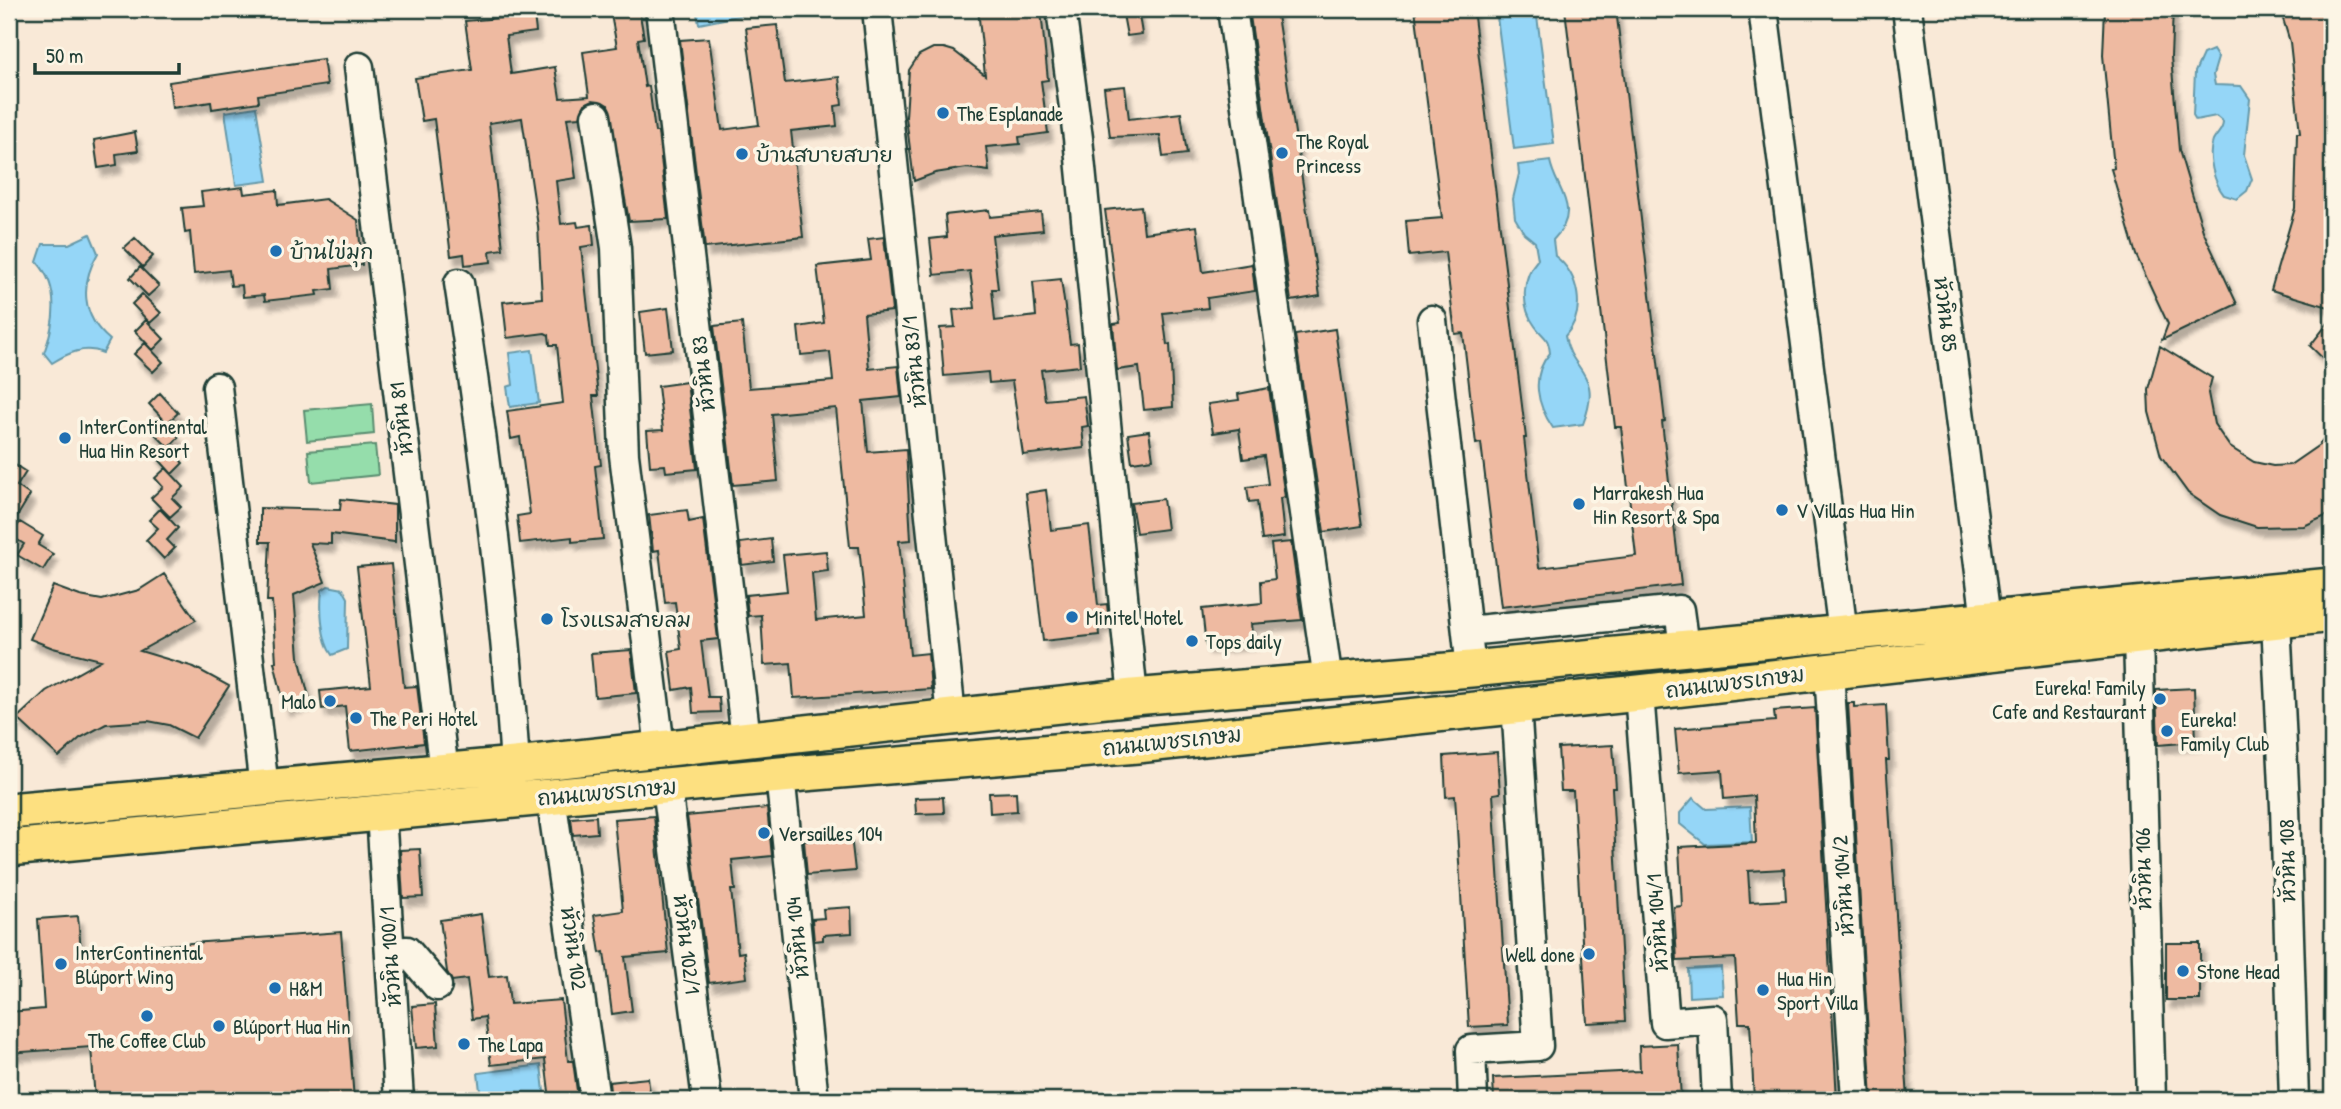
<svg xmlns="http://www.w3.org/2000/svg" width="2341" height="1109" font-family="'Patrick Hand','Playpen Sans Thai',sans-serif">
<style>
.green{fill:#95ddab;stroke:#5a8d70;stroke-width:2}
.water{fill:#95d6f7;stroke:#6699a9;stroke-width:2}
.building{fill:#eebaa1;stroke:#1f3d34;stroke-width:2;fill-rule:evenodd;filter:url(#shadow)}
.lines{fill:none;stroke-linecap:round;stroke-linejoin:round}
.minor-casing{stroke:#1f3d34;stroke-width:33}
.major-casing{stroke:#1f3d34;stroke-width:40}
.minor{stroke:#fcf5e5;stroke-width:28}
.major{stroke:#fde080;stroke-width:35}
.poi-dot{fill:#1f6fb2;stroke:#fcf5e5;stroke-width:2.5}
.labels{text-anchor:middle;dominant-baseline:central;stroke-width:7;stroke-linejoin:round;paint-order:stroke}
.poi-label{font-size:21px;fill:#1f3d34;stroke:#fcf5e5;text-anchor:start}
.street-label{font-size:21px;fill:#1f3d34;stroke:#fcf5e5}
</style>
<defs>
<filter id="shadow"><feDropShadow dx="4.5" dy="8" stdDeviation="2" flood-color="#0004"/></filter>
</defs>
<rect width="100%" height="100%" fill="#f9e9d7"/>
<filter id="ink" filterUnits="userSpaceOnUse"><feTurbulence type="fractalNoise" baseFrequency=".0143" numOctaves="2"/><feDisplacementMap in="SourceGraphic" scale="14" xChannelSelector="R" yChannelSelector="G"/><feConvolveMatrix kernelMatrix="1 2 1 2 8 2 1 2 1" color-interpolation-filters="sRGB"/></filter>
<g filter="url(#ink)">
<!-- green -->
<path class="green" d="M372 404 374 434 307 441 304 410Z
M375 445 378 475 311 482 308 451Z"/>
<!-- water -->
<path class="water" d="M696 9H762L763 11 699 24Z
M1496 9H1536L1554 144 1514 149Z
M2213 50 2218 58 2213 75 2215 85 2241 86 2250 99 2244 155 2252 179 2247 191 2237 199 2224 195C2214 183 2207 156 2213 141 2217 133 2223 131 2223 122L2216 116 2196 120 2193 115 2195 72 2203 54Z
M256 107 268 181 236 185 225 112Z
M1550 161C1555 189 1584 209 1553 240L1555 256C1579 274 1587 312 1565 336 1570 372 1604 371 1583 424L1553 428C1537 405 1530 376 1550 353 1548 335 1544 339 1535 326 1520 306 1522 277 1538 259L1535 242 1524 233 1515 218 1513 199 1519 174 1518 165Z
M90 234 98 253C80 284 81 316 110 340L103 353C85 345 68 353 52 363L44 353C55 323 61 288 37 262L43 244H69Z
M532 350 539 403 510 407 507 387 513 385 509 353Z
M328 586 343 589 348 598 347 649 332 655C321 640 320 608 322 590Z
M1693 798 1706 809 1750 807 1752 842 1705 844 1680 824V813Z
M1721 967 1723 995 1689 997 1688 969Z
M541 1065 545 1100H481L478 1073Z"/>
<!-- building -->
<path class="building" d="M610 9H639L644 38 638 39 645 87 649 86 655 132H658L668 219 629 221 608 105 593 100 585 104 580 117 567 118 576 178 556 181 561 224 577 222 578 227 592 225 594 245 581 247 598 396H593L601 465 595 466 603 539 572 542V537L520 543 517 516 530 514 520 437 511 439 507 411 563 403 557 345H550L549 335 545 333 507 338 503 302 542 298 538 226 522 118 489 123 503 249 490 251 491 262 465 265 464 254 451 256 434 119 422 121 415 78 472 70 465 21 534 15 536 32 506 36 511 74 555 67 560 98 589 96 583 52 617 47Z
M978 9H1012L1013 14 1041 11 1048 80 1041 81 1048 133 1019 137 1020 144 986 147 989 171 967 168 935 173 914 181 906 117 909 70 919 55 933 48H944L954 51 985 75Z
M1122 9H1138L1142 34 1127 36Z
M1249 9H1276L1320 296 1291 301Z
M1415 9H1473L1526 438H1524L1539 568 1636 556 1621 427H1615L1565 9H1616L1665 421 1662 422 1681 585 1501 607 1481 443 1476 444 1463 333 1455 334 1445 252 1409 256 1406 221 1442 218Z
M2105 9H2173L2171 57 2179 150 2203 231 2237 304 2162 340 2168 324 2136 255 2111 169 2114 168 2103 55Z
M2280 9H2332V308L2271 290 2295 208 2297 133H2300L2290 42Z
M777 25 785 83 839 77 842 105 835 106 837 126 791 131 803 237 705 248 680 40 709 38 722 130 759 125 746 28Z
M323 59 327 85 258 95 259 102 212 109 211 102 172 108 169 82Z
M1125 86 1129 119 1181 113 1187 154 1163 157 1160 135 1110 137 1104 88Z
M135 132 138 151 116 154 117 165 98 168 94 140Z
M243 187 244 194 277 190 278 205 325 199 358 220 362 265 331 269 333 289 317 291 318 295 265 301 264 295 243 297 242 285 231 286 229 270 194 274 190 232 185 233 182 208 203 206 201 192Z
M1141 206 1144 233 1197 226 1203 272 1252 264 1255 291 1207 298 1208 308 1163 313 1167 345 1170 344 1173 407 1144 410 1139 367 1117 370 1113 324 1120 323 1105 210Z
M989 210 990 217 1041 212 1043 230 992 235 998 289H992L995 321 1036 316 1033 282 1061 279 1070 344 1078 343 1080 366 1041 370 1045 400 1084 396 1088 426 1082 427 1084 448 1023 455 1012 381 989 383 988 372 944 376 940 328 955 327 953 310 975 308 970 271 934 275 930 239 947 237 945 215Z
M884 237 892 311 864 314 869 369 898 366 901 397 863 401 868 452 906 449 911 540 899 541 910 655 928 653 931 689 794 698 791 663 764 665 761 615 748 616 746 595 787 591 783 555 826 551 828 571 812 573 816 620 866 615 859 547H850L836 408 772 414 778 481 733 485 714 326 742 323 749 388 833 381 830 352 801 355 798 327 824 323 817 266 871 260 868 239Z
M135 238 153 256 143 267 124 248Z
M140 267 159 286 148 296 130 278Z
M142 294 161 313 150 323 132 304Z
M668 308 673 350 645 353 640 312Z
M2332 318V367L2310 346Z
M146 320 164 339 153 350 135 331Z
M1335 329 1362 526 1324 532 1295 335Z
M145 343 163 362 153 372 134 354Z
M2160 346 2212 378 2208 393 2214 424 2230 447 2254 462 2273 466 2290 465 2319 445 2332 426V513L2304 526 2257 527 2220 515 2188 493 2161 456 2149 412 2148 389Z
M687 382 697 469 666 472 665 465 650 466 647 431 663 430 658 386Z
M1269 388 1285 497 1280 498 1284 537 1262 540 1257 501 1249 502 1247 487 1268 484 1264 456 1243 459 1239 429 1213 433 1208 404 1239 400 1238 394Z
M160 393 178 413 167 423 149 404Z
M161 418 179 437 169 448 150 429Z
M1149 431 1153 459 1132 462 1128 434Z
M165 444 183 463 172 474 154 454Z
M9 461 26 472 17 486 30 495 9 530Z
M166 468 184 487 172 498 181 507 170 517 151 498 163 487 155 478Z
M1046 490 1051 530 1089 525 1098 605 1107 604 1109 624 1098 625 1099 635 1043 641 1026 493Z
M341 499 395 505V542L331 534V544L310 543 325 582 294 595 299 657 310 701 285 708 274 662H276L272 601H267L270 542H260V508L340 510Z
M1163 499 1167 529 1136 533 1131 503Z
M160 509 178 528 167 540 175 548 164 559 146 540 158 528 149 520Z
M687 510 689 522 703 519 718 639 701 641 708 697H719L720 712 693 713 691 687 674 690 669 651 681 649 675 602 665 603 659 550 653 551 649 515Z
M20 522 43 536 38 545 53 554 43 570 17 555 24 544 11 536Z
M771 539 773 561 742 565 740 543Z
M1291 542 1302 620 1251 624 1253 641 1206 646 1202 609 1262 603 1261 581 1275 579 1271 544Z
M391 564 404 687 417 686 424 743 350 751 345 706 322 709 320 691 371 686 357 567Z
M164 574 196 620 140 651 194 667 229 686 195 738 169 725 148 721 106 724 80 738 59 757 17 718 46 691 101 660 53 648 30 639 53 586 80 596 102 600 139 590Z
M631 650 636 693 595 697 591 653Z
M2194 688 2196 742 2158 745 2156 690Z
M1848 703H1854V707L1886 705 1889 760H1886L1908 1100H1872Z
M1815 708 1837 1100H1754L1750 1023H1739L1735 958 1677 961 1674 907 1682 906 1679 847 1756 843 1754 796 1724 799 1722 770 1679 773 1675 729 1775 721 1774 711ZM1784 869 1786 900 1750 902 1748 871Z
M1613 745 1616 788H1612L1625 1021 1587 1023 1573 791H1561L1558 748Z
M1497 752 1500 793 1493 794 1508 1025 1469 1027 1455 796 1446 797 1444 756Z
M1016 792 1017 811 990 813 989 793Z
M943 797 944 813 916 814 915 798Z
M767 808 772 856 732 860 735 890H731L738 953 744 952 747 978 709 983 687 816Z
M596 816 597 833 573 835 571 818Z
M654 816 668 953 625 957 632 1011 612 1014 604 952 600 953 594 915 623 911 614 819Z
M851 836 855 871 807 875 804 841Z
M420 849 423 897 403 898 400 850Z
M851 907 852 933 823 935V940L814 941 812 919 824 918 823 909Z
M481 914 489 977 507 975 510 1004 561 1000 568 1061H573L578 1098 550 1100 545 1059 491 1065 485 1017 472 1019 467 979 452 981 447 972 440 920Z
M78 916 81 951 341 932 354 1100H95L91 1047 9 1053V1012L44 1009 38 919Z
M2166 943H2200V1000H2166Z
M435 1004 438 1046 416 1048 412 1006Z
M1678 1044 1681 1100H1494L1493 1078 1640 1071 1639 1046Z
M648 1078 651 1100H611L609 1082Z"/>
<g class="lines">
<defs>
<path id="minor" d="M660 9 746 739
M877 9 951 716
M1061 9 1078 138 1133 697
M1232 9 1328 681
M1763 9 1843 633
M1907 9 1986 619
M359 67 444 772
M596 116 616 248 624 455 660 748
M459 283C484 444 505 603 515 765
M1432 320 1471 669
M217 387 264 788
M2276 621 2285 807 2294 1100
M1467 631 1679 610 1684 647
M2138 638 2151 1100
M1829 671 1856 1100
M1639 693 1665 1023 1713 1019 1717 1100
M780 775 814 1100
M667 787 707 1100
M551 797 595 1100
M381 813 399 1100
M390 952 407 951 437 986
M1473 1100 1471 1050 1538 1046 1516 704"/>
<path id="major" d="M9 811 515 765 1133 697 1471 669 2332 586
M9 848 780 775 1137 745 1639 693 2332 614"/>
</defs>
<!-- minor casing -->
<use href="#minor" class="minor-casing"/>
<!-- major casing -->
<use href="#major" class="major-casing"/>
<!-- minor -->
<use href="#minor" class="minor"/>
<!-- major -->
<use href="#major" class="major"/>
</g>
</g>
<!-- markers -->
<g class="poi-dot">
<circle cx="943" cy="113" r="7"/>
<circle cx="1282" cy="153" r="7"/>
<circle cx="742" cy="154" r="7"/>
<circle cx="276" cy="251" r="7"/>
<circle cx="65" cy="438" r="7"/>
<circle cx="1579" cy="504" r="7"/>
<circle cx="1782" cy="510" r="7"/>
<circle cx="1072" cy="617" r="7"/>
<circle cx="547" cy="619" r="7"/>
<circle cx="1192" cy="641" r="7"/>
<circle cx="2160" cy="699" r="7"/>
<circle cx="330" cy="701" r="7"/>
<circle cx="356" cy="718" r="7"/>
<circle cx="2167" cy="731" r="7"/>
<circle cx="764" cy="833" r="7"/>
<circle cx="1589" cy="954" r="7"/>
<circle cx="61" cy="964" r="7"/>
<circle cx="2183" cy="971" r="7"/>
<circle cx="275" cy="988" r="7"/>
<circle cx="1763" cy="990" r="7"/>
<circle cx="147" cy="1016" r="7"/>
<circle cx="219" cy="1026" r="7"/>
<circle cx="464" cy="1044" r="7"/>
</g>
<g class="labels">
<!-- poi labels -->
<g class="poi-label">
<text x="957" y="113">The Esplanade</text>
<text x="1296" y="141">The Royal<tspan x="1296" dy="24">Princess</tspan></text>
<text x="756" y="154">บ้านสบายสบาย</text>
<text x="290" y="251">บ้านไข่มุก</text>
<text x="79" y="426">InterContinental<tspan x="79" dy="24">Hua Hin Resort</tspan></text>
<text x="1593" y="492">Marrakesh Hua<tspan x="1593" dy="24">Hin Resort &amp; Spa</tspan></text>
<text x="1796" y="510">V Villas Hua Hin</text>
<text x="1086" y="617">Minitel Hotel</text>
<text x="561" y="619">โรงแรมสายลม</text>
<text x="1206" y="641">Tops daily</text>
<text x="2146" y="687" text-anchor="end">Eureka! Family<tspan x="2146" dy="24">Cafe and Restaurant</tspan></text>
<text x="316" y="701" text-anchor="end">Malo</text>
<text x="370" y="718">The Peri Hotel</text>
<text x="2181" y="719">Eureka!<tspan x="2181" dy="24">Family Club</tspan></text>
<text x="778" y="833">Versailles 104</text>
<text x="75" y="952">InterContinental<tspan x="75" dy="24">Blúport Wing</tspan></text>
<text x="1575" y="954" text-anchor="end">Well done</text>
<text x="2197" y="971">Stone Head</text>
<text x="1777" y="978">Hua Hin<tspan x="1777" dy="24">Sport Villa</tspan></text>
<text x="289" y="988">H&amp;M</text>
<text x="233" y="1026">Blúport Hua Hin</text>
<text x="147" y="1040" text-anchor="middle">The Coffee Club</text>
<text x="478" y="1044">The Lapa</text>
</g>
<!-- street labels -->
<g class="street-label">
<text transform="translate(1946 314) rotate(83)">หัวหิน 85</text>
<text transform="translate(914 362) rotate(-96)">หัวหิน 83/1</text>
<text transform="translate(703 374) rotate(-97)">หัวหิน 83</text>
<text transform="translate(401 419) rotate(-97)">หัวหิน 81</text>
<text transform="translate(1735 682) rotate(-7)">ถนนเพชรเกษม</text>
<text transform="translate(1172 741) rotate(-6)">ถนนเพชรเกษม</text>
<text transform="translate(607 792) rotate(-5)">ถนนเพชรเกษม</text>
<text transform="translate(2287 861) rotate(-91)">หัวหิน 108</text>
<text transform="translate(2143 869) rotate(-91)">หัวหิน 106</text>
<text transform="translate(1843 886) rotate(-94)">หัวหิน 104/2</text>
<text transform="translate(1657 923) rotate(-94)">หัวหิน 104/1</text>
<text transform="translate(797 938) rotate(-96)">หัวหิน 104</text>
<text transform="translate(687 944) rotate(83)">หัวหิน 102/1</text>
<text transform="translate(574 948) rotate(82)">หัวหิน 102</text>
<text transform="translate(390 957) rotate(-94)">หัวหิน 100/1</text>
</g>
</g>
<!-- margin -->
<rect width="2341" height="1109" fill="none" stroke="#fcf5e5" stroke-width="35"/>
<rect x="18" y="18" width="2306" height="1074" fill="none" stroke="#1f3d34" stroke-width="2.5" filter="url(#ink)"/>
<!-- scale -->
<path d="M35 63v10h144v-10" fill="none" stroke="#1f3d34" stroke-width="3.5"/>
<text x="46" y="63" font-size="21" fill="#1f3d34" stroke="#fcf5e5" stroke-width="5" paint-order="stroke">50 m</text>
</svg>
